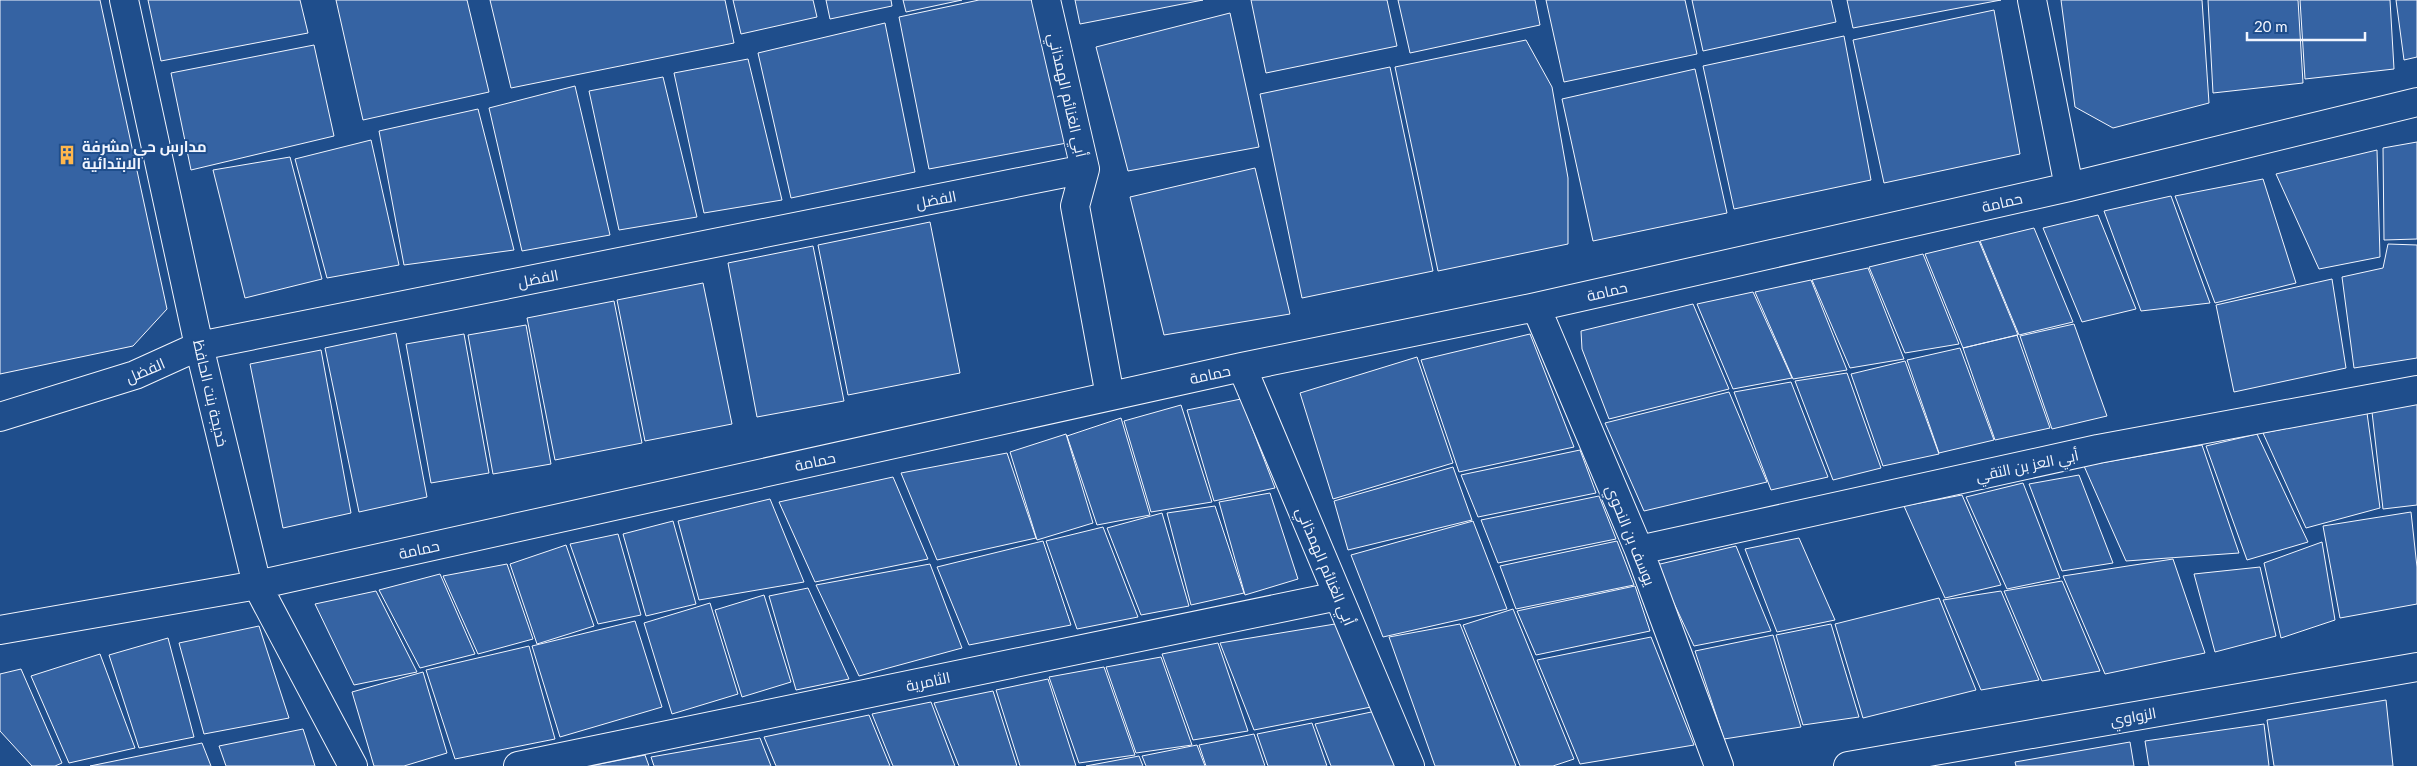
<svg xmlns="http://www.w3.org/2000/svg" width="2417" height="766" font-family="Lato,Cairo,sans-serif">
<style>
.building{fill:#3563a3;stroke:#f2f6ff}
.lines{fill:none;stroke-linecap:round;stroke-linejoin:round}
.minor-casing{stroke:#f2f6ff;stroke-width:30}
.minor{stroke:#1f4e8c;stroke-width:28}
.labels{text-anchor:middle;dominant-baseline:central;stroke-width:4;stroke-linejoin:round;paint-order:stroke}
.street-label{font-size:15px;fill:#f2f6ff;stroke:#1f4e8c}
.poi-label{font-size:15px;font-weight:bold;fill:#f2f6ff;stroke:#1f4e8c;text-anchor:start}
</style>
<rect width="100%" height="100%" fill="#1f4e8c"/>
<!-- building -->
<path class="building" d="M0 0H100L167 309 133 346 0 374Z
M148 0H300L308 33 161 61Z
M336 0H467L489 92 363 120Z
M490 0H725L734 43 511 88Z
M733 0H813L817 17 741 34Z
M826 0H891L892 6 830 19Z
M903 0H962L906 12Z
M979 0H1043L1072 142 929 169 899 17Z
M1075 0H1203L1080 24Z
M1251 0H1387L1397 46 1266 73Z
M1398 0H1535L1540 25 1410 53Z
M1546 0H1685L1697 54 1564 82Z
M1692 0H1831L1836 22 1703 51Z
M1847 0H2001L1853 28Z
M2061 0H2202L2209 103 2113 128 2075 107Z
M2208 0H2298L2303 83 2213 93Z
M2300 0H2390L2394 69 2305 79Z
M2396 0H2417V57L2404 60Z
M1994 10 2020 154 1884 183 1853 40Z
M1230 13 1259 147 1128 171 1096 47Z
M885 23 915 172 791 198 758 53Z
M1844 36 1871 180 1734 209 1703 66Z
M1526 40 1552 87 1568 178V244L1438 271 1395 67Z
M314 45 334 136 191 170 171 73Z
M748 59 782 200 704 213 674 73Z
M1390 67 1433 271 1302 298 1260 94Z
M1695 69 1727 213 1593 241 1562 99Z
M663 77 697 217 619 230 589 91Z
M575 86 610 235 522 251 489 108Z
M478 109 514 250 404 265 379 131Z
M371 140 399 265 327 278 295 159Z
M2417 142V239L2384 240 2383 148Z
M2377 150 2380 257 2319 269 2276 174Z
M290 157 322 279 245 298 213 170Z
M1255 168 1290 314 1164 335 1130 197Z
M2263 179 2296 283 2215 303 2175 196Z
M2171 196 2210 303 2141 311 2104 211Z
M2098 215 2136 309 2082 322 2043 228Z
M930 222 960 373 848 395 818 245Z
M2034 228 2073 322 2019 335 1980 241Z
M1979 241 2018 335 1963 348 1925 254Z
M2388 244 2417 245V358L2354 368 2342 277 2383 268Z
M813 246 844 401 757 417 728 263Z
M1923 254 1959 344 1905 353 1869 267Z
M1868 268 1904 359 1850 368 1812 280Z
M2332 279 2346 368 2234 392 2216 305Z
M1811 280 1847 370 1793 379 1755 292Z
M703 283 732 424 645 441 617 300Z
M1753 292 1792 378 1733 389 1697 304Z
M614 301 642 443 555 460 527 318Z
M1693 304 1729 389 1609 419 1582 349 1581 331Z
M2074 324 2107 416 2052 429 2020 336Z
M526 325 551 464 493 474 468 335Z
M396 333 427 497 359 512 325 348Z
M464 334 489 473 431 483 406 344Z
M1530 334 1574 447 1459 472 1421 360Z
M2017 335 2050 428 1995 440 1963 348Z
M1960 348 1994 440 1939 453 1907 360Z
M321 350 351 513 283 528 250 364Z
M1417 357 1453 463 1333 499 1300 393Z
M1905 361 1939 454 1883 466 1851 374Z
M1847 373 1881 468 1833 480 1795 381Z
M1791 382 1828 477 1771 490 1734 392Z
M1729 392 1767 482 1644 511 1605 423Z
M1241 399 1275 488 1214 501 1187 410Z
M2417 404V505L2383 509 2372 412Z
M1181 405 1212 502 1151 512 1124 421Z
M2367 413 2380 508 2306 528 2263 433Z
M1121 418 1150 515 1097 525 1067 436Z
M1066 434 1093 523 1037 540 1010 452Z
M2257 434 2308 542 2247 560 2206 446Z
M2202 445 2239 553 2126 561 2084 466Z
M1580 450 1596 493 1478 517 1461 475Z
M1007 453 1036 538 937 560 901 473Z
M1453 467 1472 520 1348 550 1334 501Z
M2079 475 2113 563 2062 571 2029 484Z
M893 477 928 559 815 582 779 502Z
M2023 483 2060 578 2007 589 1966 497Z
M1270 493 1298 579 1245 595 1219 502Z
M1962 495 2001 585 1945 598 1904 506Z
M1599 496 1616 539 1498 563 1481 520Z
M770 499 804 582 699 600 678 521Z
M1215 506 1244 593 1191 605 1167 513Z
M2411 512 2417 567V604L2340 618 2323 526Z
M1162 513 1189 606 1141 615 1107 528Z
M673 521 696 604 646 616 623 534Z
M1473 521 1507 609 1383 637 1351 555Z
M1103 527 1138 617 1077 629 1046 541Z
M618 534 641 615 598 624 570 544Z
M1799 538 1835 620 1777 632 1745 549Z
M1043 541 1071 625 969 645 937 567Z
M1617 541 1634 585 1516 609 1500 566Z
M2322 542 2335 620 2281 638 2264 563Z
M566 545 594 626 537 644 510 564Z
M1736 546 1771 631 1694 646 1656 565Z
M2173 559 2205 653 2105 674 2063 576Z
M507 564 533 639 478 654 443 576Z
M930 564 962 648 859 676 816 585Z
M2260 567 2276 636 2215 652 2194 574Z
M440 574 475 654 420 668 379 590Z
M2062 581 2100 671 2042 681 2004 591Z
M1635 586 1650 631 1536 655 1517 611Z
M808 588 849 679 796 690 769 596Z
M376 591 417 672 354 685 315 604Z
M2001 591 2039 680 1981 690 1943 600Z
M764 595 791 682 742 697 715 610Z
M1939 598 1976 690 1863 718 1835 624Z
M710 603 738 694 672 714 644 623Z
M1513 609 1574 759 1553 766H1520L1463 625Z
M635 621 662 707 560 737 532 646Z
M1335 624 1371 707 1254 730 1220 643Z
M1460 624 1516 766H1435L1389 637Z
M1831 624 1859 717 1803 725 1776 635Z
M259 626 289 718 204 734 179 643Z
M1773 635 1801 727 1724 739 1695 651Z
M1651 637 1694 745 1580 764 1537 660Z
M168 638 194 737 139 748 109 655Z
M1218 643 1248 731 1193 740 1162 654Z
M529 646 555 739 455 759 426 670Z
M100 654 135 748 69 763 31 676Z
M1161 657 1192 745 1136 753 1106 667Z
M1104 667 1135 755 1079 763 1049 677Z
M21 669 62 763 55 766H32L0 731V674Z
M423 672 447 753 404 766H374L352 692Z
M1048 679 1076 766H1020L996 690Z
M993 691 1017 766H959L934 703Z
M2386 700 2393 766H2274L2267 720Z
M931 702 955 766H893L872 714Z
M1376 711 1395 766H1331L1315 724Z
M869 715 890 766H776L764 737Z
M1312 723 1327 766H1268L1257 734Z
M2264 724 2269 766H2149L2145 741Z
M303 729 315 766H226L219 746Z
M1254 734 1265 766H1206L1199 745Z
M760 738 771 766H654L651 757Z
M2130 742 2134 766H2016L2015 762Z
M202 743 211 766H90Z
M1197 745 1205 766H1146L1142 756Z
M645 755 649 766H590Z
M1139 756 1143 766H1086Z"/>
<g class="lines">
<defs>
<path id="minor" d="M124 0 199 346 257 585 353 766
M1046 0 1085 169 1075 206 1110 396
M2032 0 2069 187
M1536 307 1639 550 1719 766
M1242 367 1410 766
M0 417 135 375 199 346 1085 169
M1639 550 2098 449 2417 390
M0 630 257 585 1242 367 1536 307 2069 187 2417 102
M518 766 1338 596
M1848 766 2417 667"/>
</defs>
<!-- minor casing -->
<use href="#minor" class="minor-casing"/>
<!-- minor -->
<use href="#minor" class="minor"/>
</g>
<!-- icons -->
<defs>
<symbol id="building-bare" viewBox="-9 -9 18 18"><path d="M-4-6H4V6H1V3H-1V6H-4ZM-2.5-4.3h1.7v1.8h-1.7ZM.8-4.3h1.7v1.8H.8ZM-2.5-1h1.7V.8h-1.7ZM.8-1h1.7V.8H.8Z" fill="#ffb74d" stroke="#1f4e8c" stroke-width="2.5" paint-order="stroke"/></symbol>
</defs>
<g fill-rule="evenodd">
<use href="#building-bare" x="53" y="141" width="28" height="28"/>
</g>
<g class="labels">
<!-- street labels -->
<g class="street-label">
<text transform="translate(1068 95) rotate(77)">أبي الغنائم الهمذاني</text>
<text transform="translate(936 199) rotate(-11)">الفضل</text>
<text transform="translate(2002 202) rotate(-13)">حمامة</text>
<text transform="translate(538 278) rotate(-11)">الفضل</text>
<text transform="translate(1607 291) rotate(-13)">حمامة</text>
<text transform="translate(145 370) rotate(-23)">الفضل</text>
<text transform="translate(1210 374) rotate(-12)">حمامة</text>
<text transform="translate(211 393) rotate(77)">خديجة بنت الحافظ</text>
<text transform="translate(815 461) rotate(-12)">حمامة</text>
<text transform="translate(2027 465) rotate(-12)">أبي العز بن التقي</text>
<text transform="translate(1631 535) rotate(68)">يوسف بن النحوي</text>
<text transform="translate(419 549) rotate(-12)">حمامة</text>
<text transform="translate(1326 566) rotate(67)">أبي الغنائم الهمذاني</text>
<text transform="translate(928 681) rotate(-12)">الثامرية</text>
<text transform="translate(2133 716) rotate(-10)">الزواوي</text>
</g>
<!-- poi labels -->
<g class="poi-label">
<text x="82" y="146">مدارس حي مشرفة<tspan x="82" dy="17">الابتدائية</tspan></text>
</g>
</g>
<!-- scale -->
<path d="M2247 32v8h118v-8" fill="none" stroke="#f2f6ff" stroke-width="2.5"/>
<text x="2254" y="32" font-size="15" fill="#f2f6ff" stroke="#1f4e8c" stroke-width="4" paint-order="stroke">20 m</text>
</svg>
